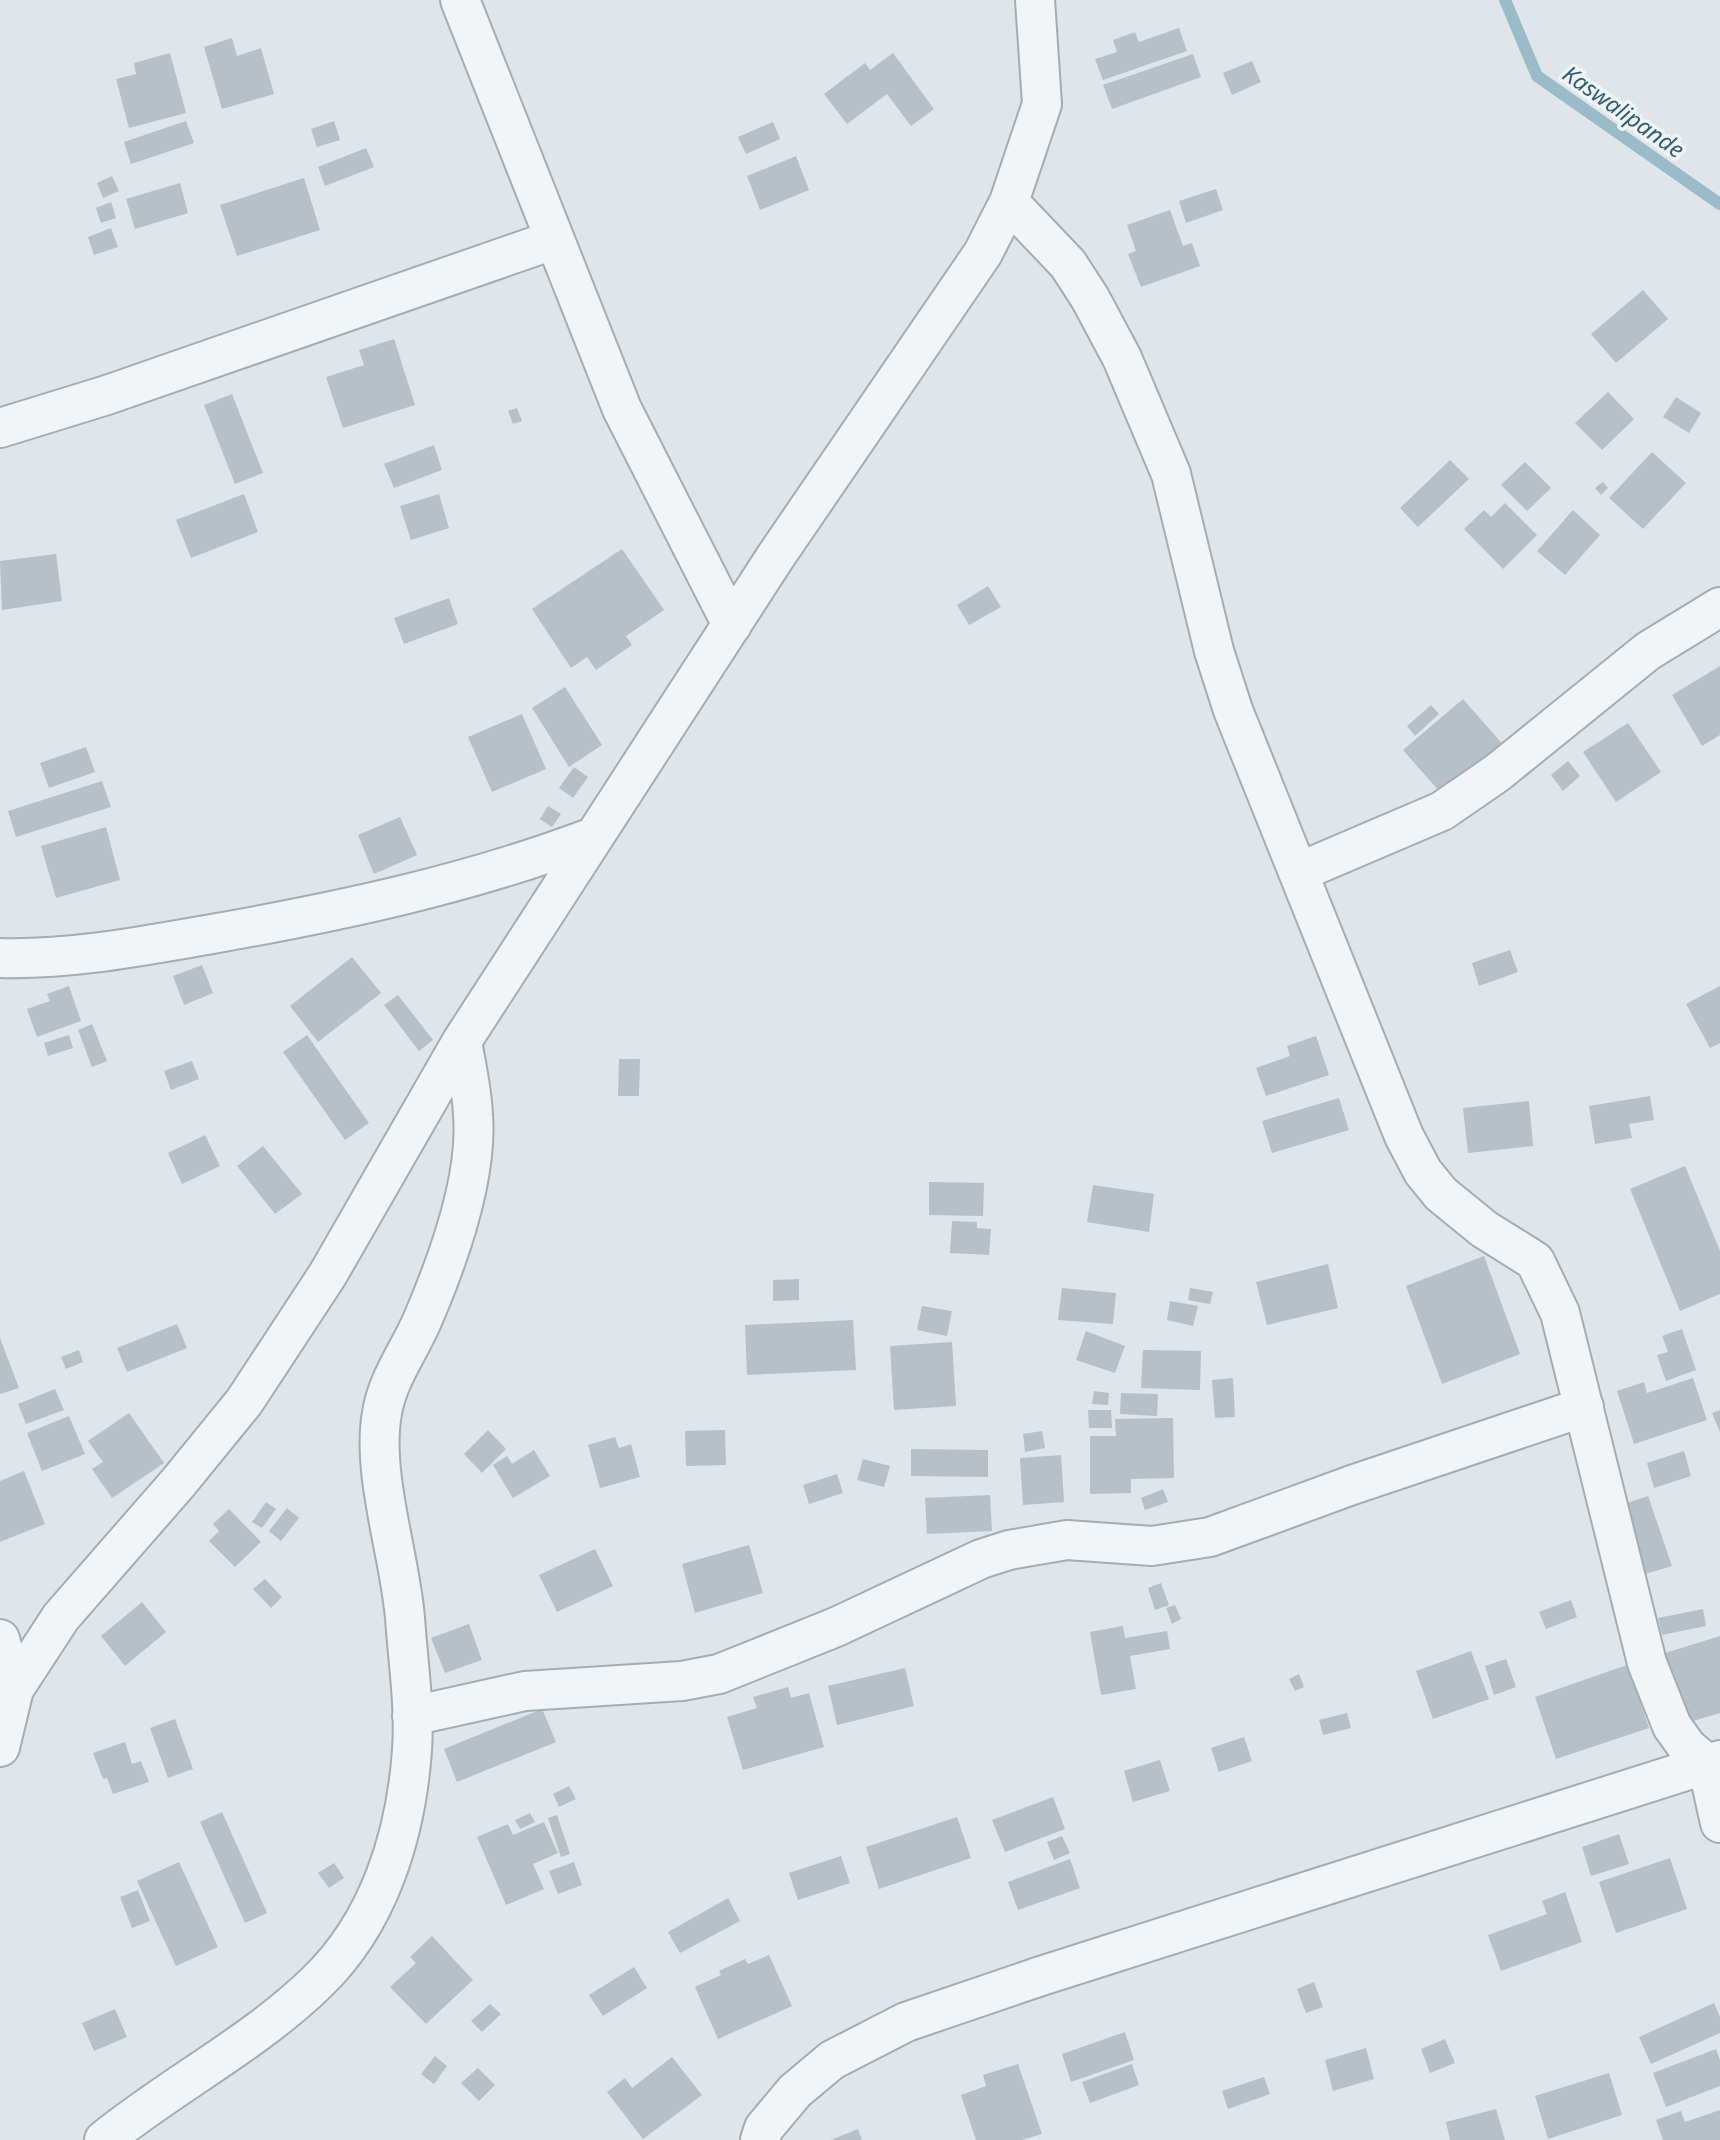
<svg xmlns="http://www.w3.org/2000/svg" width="1720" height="2140" font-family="'Noto Sans',sans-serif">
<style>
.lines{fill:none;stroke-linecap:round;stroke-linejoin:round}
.stream{stroke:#9abcc9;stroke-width:12}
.building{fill:#b7c0c6}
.minor-casing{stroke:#a4adb3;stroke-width:42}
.minor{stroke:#f2f5f7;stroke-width:38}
.labels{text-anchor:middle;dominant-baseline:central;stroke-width:7;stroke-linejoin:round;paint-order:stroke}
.water-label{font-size:23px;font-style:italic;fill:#325f74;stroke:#eff4f6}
</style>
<rect width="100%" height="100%" fill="#dfe5e9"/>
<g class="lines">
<!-- stream -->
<path class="stream" d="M1505 0 1537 76 1720 204"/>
</g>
<!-- building -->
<path class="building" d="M1179 28 1187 51 1103 80 1095 59 1117 52 1113 40 1135 32 1139 42Z
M232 38 237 56 261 48 274 94 222 109 204 47Z
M170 53 186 113 129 128 116 79 136 74 134 63Z
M893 53 934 109 911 126 887 94 847 124 824 94 865 63 870 70Z
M1193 54 1201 77 1112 109 1103 85Z
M1252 61 1261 82 1232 95 1223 73Z
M186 121 194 143 131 164 124 142Z
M334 121 340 140 317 147 311 129Z
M773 122 780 139 746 154 738 137Z
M366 148 374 167 325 186 318 167Z
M796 156 809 190 760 210 747 176Z
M112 176 119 191 103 198 97 183Z
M304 178 320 230 237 256 220 205Z
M180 183 188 213 135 229 126 199Z
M1216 189 1223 210 1186 223 1179 201Z
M111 202 116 218 101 223 96 208Z
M1170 210 1183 246 1192 243 1200 266 1141 287 1128 254 1136 251 1127 225Z
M111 228 118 247 94 255 88 237Z
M1643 290 1668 319 1616 363 1591 334Z
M394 339 415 405 343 428 326 377 364 365 359 350Z
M1608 392 1634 419 1602 450 1575 423Z
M232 394 263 473 235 484 204 405Z
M1676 397 1701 413 1689 433 1663 417Z
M517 408 522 421 513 424 508 411Z
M434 445 442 470 394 488 384 464Z
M1652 452 1686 483 1643 529 1609 498Z
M1450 460 1469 479 1418 527 1400 508Z
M1525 462 1551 488 1527 511 1501 485Z
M1603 482 1608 488 1601 495 1595 488Z
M244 494 258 532 191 558 176 520Z
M439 494 449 528 411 540 400 506Z
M1505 503 1537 535 1503 569 1464 529 1484 510 1491 517Z
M1573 510 1600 535 1565 575 1537 551Z
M622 549 664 610 626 636 632 645 596 670 587 657 571 668 532 609Z
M56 554 62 601 2 610 0 561Z
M988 586 1001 607 969 625 957 605Z
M449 598 458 624 404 644 394 618Z
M1720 666V735L1702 746 1672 695Z
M565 687 602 745 569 767 532 708Z
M1463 699 1506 748 1447 800 1403 750Z
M1431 705 1439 714 1415 736 1407 726Z
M522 714 546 769 492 792 468 737Z
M1628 723 1661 772 1616 802 1583 752Z
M86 747 95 772 49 788 40 763Z
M1568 761 1580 776 1563 791 1551 775Z
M574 767 588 777 573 798 559 788Z
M102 781 111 807 16 837 8 811Z
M548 806 561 814 552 827 540 819Z
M400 817 417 855 374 874 358 835Z
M106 827 120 880 56 898 41 846Z
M1510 950 1518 972 1479 986 1472 963Z
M352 957 381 993 318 1042 290 1006Z
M202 965 213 993 184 1005 173 976Z
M69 986 81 1021 37 1037 27 1009 50 1001 47 994Z
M1720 986V1043L1710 1048 1686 1004Z
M398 995 433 1040 419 1051 384 1005Z
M92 1024 107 1061 92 1067 78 1030Z
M69 1035 73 1048 48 1056 44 1043Z
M307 1035 369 1123 345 1140 283 1052Z
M1316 1036 1329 1075 1266 1096 1256 1068 1290 1056 1287 1046Z
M619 1059H640L639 1096H618Z
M192 1061 199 1079 171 1090 164 1071Z
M1650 1096 1654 1120 1629 1124 1632 1138 1595 1144 1589 1106Z
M1339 1098 1349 1130 1272 1153 1262 1121Z
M1529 1101 1533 1146 1468 1153 1463 1108Z
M205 1135 220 1166 182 1184 168 1153Z
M263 1146 302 1194 275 1214 237 1166Z
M1685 1166 1720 1251V1294L1680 1311 1630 1189Z
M929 1182 984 1183 983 1216 929 1215Z
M1093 1185 1154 1194 1149 1232 1087 1222Z
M952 1221 977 1222V1228L991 1229 989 1255 950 1253Z
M1484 1256 1520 1354 1442 1384 1406 1286Z
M1328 1264 1338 1308 1267 1325 1256 1282Z
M799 1279V1300L773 1301V1280Z
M1062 1288 1116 1293 1113 1324 1058 1320Z
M1190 1288 1213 1292 1210 1304 1188 1300Z
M1170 1301 1198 1306 1193 1326 1167 1320Z
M922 1306 952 1311 947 1336 917 1330Z
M853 1320 856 1370 747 1375 745 1325Z
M177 1324 187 1348 127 1372 117 1348Z
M1682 1329 1696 1370 1666 1381 1657 1355 1668 1352 1662 1336Z
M1086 1331 1125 1346 1115 1373 1076 1360Z
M0 1338 19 1388 0 1394Z
M952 1342 956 1406 894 1410 890 1346Z
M79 1350 83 1362 66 1369 61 1357Z
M1143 1350 1201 1351 1200 1390 1141 1388Z
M1233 1378 1235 1417 1215 1418 1212 1380Z
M1693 1378 1707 1420 1634 1444 1617 1391 1644 1382 1647 1393Z
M55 1389 64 1410 26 1424 18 1404Z
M1094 1391 1109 1393 1108 1405 1092 1404Z
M1121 1393 1158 1394 1157 1416 1120 1414Z
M1088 1410H1111L1112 1428H1089Z
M1720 1410V1432L1712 1413Z
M129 1413 164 1463 112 1498 92 1469 103 1462 88 1441Z
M69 1416 85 1454 42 1471 27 1433Z
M1173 1418 1174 1478 1131 1479V1493L1090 1494V1436H1116L1115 1419Z
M488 1430 506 1449 482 1473 464 1454Z
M725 1430 726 1465 686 1466 685 1431Z
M1042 1431 1045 1448 1025 1452 1023 1434Z
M615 1437 619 1448 631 1444 640 1477 600 1488 588 1445Z
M911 1449 988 1450V1477L911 1476Z
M534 1450 550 1476 513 1498 493 1465 507 1456 512 1464Z
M1684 1451 1691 1476 1654 1488 1647 1463Z
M1061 1455 1064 1502 1023 1505 1020 1458Z
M863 1459 890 1466 884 1487 857 1480Z
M24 1471 45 1524 0 1542V1481Z
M837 1474 843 1493 809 1504 803 1485Z
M1163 1489 1168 1502 1145 1510 1141 1498Z
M990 1495 992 1531 927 1534 925 1498Z
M1648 1496 1672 1566 1645 1574 1621 1505Z
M266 1502 276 1509 262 1528 252 1522Z
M287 1508 299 1518 281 1541 269 1531Z
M229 1509 261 1542 235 1567 209 1541 219 1531 213 1524Z
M749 1545 763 1593 695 1613 682 1564Z
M595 1549 613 1586 557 1612 539 1575Z
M265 1579 282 1597 271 1608 253 1589Z
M1161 1583 1169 1605 1155 1610 1148 1588Z
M1571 1600 1577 1617 1546 1629 1539 1612Z
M142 1602 166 1632 125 1666 101 1636Z
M1175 1605 1181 1619 1172 1624 1166 1608Z
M1703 1609 1706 1626 1662 1635 1658 1618Z
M469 1624 482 1660 445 1673 431 1638Z
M1123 1626 1125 1638 1167 1631 1170 1649 1130 1656 1136 1689 1101 1695 1090 1632Z
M1720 1636V1713L1686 1723 1665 1653Z
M1471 1651 1489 1699 1433 1719 1416 1671Z
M1506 1659 1516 1687 1494 1695 1485 1666Z
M1627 1665 1649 1728 1556 1759 1535 1697Z
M905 1668 914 1706 837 1725 828 1686Z
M1299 1674 1304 1687 1295 1691 1289 1679Z
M788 1687 791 1698 809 1693 824 1747 743 1770 727 1717 757 1708 753 1697Z
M542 1709 556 1742 457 1782 444 1749Z
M1347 1713 1351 1728 1323 1735 1319 1720Z
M175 1719 193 1769 168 1778 150 1728Z
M1244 1737 1252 1761 1219 1772 1211 1748Z
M125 1742 132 1764 141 1761 149 1782 113 1794 107 1778 103 1779 93 1753Z
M1160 1760 1170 1791 1133 1802 1124 1771Z
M569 1786 576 1799 559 1807 553 1794Z
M1053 1797 1065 1829 1005 1852 992 1820Z
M222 1812 267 1913 245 1923 200 1822Z
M530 1813 535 1822 520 1829 515 1820Z
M557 1815 570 1854 561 1857 548 1818Z
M957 1817 971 1858 879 1889 866 1847Z
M544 1822 558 1853 533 1864 544 1889 506 1905 477 1837 508 1824 513 1835Z
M1619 1834 1629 1864 1591 1876 1582 1847Z
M1062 1836 1070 1853 1054 1860 1047 1842Z
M841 1856 850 1883 798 1900 789 1873Z
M1670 1858 1687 1909 1616 1933 1599 1882Z
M1070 1859 1080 1888 1018 1910 1008 1882Z
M179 1862 218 1947 176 1966 137 1881Z
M574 1862 582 1885 558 1894 549 1871Z
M334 1863 344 1878 329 1888 318 1873Z
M138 1890 150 1921 132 1928 120 1897Z
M1565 1892 1582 1942 1501 1971 1488 1935 1547 1914 1542 1901Z
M728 1898 740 1921 680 1953 668 1932Z
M432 1936 473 1980 426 2024 390 1987 416 1963 410 1957Z
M769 1955 792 2006 718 2039 695 1987 721 1975 719 1971 745 1959 748 1964Z
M634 1967 647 1988 603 2016 589 1995Z
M1314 1982 1323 2007 1306 2013 1297 1989Z
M1714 2003 1720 2017V2033L1651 2064 1639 2037Z
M490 2004 501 2014 482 2032 471 2021Z
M115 2009 127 2037 94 2051 82 2023Z
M1125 2032 1134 2060 1071 2082 1062 2054Z
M1445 2039 1455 2063 1430 2073 1421 2049Z
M1366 2048 1374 2079 1333 2091 1325 2060Z
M1716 2049 1720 2060V2086L1666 2107 1653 2073Z
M435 2056 447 2066 434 2084 421 2074Z
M672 2057 702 2095 643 2139 607 2092 625 2078 632 2088Z
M1018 2064 1042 2134 1022 2140H976L961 2095 986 2086 983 2075Z
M1132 2064 1139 2085 1090 2103 1082 2082Z
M478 2068 495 2085 479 2101 461 2083Z
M1609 2073 1622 2115 1548 2139 1535 2096Z
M1264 2077 1270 2094 1228 2109 1222 2091Z
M1496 2109 1505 2140H1450L1446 2122Z
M1720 2110V2140H1663L1656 2120 1681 2111 1685 2122Z
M858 2129 862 2140H831Z"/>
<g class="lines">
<defs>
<path id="minor" d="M460 0 622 409 732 625
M1009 202 1068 264 1090 298 1122 358 1171 474 1214 651 1233 710 1404 1136 1423 1172 1441 1194 1484 1229 1535 1261 1560 1313 1647 1663 1672 1726 1687 1747 1707 1764 1720 1823
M0 428 107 395 553 240
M1299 872 1442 811 1497 773 1648 651 1720 607
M0 958C71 960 142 946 212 934 342 911 469 884 593 837
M0 1639 14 1689
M412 1716 525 1691 682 1681 719 1674 836 1627 981 1559 1009 1550 1067 1540 1152 1546 1210 1537 1352 1485 1584 1407
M0 1747 14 1689 61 1617 178 1483 244 1402 328 1274 462 1041 776 556 983 253 1009 202 1042 104 1035 0
M104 2140C172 2085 253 2044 316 1983 379 1923 406 1835 412 1750 415 1706 408 1662 405 1618 400 1556 371 1473 382 1413 387 1380 409 1351 422 1321 447 1263 478 1178 473 1115 472 1090 466 1065 462 1041
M760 2140 764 2128 795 2091 832 2060 906 2022 1041 1976 1720 1760"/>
</defs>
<!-- minor casing -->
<use href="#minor" class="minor-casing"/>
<!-- minor -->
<use href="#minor" class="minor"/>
</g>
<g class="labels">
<!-- water labels -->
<g class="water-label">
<text transform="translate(1624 111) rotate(35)">Kaswalipande</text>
</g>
</g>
</svg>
